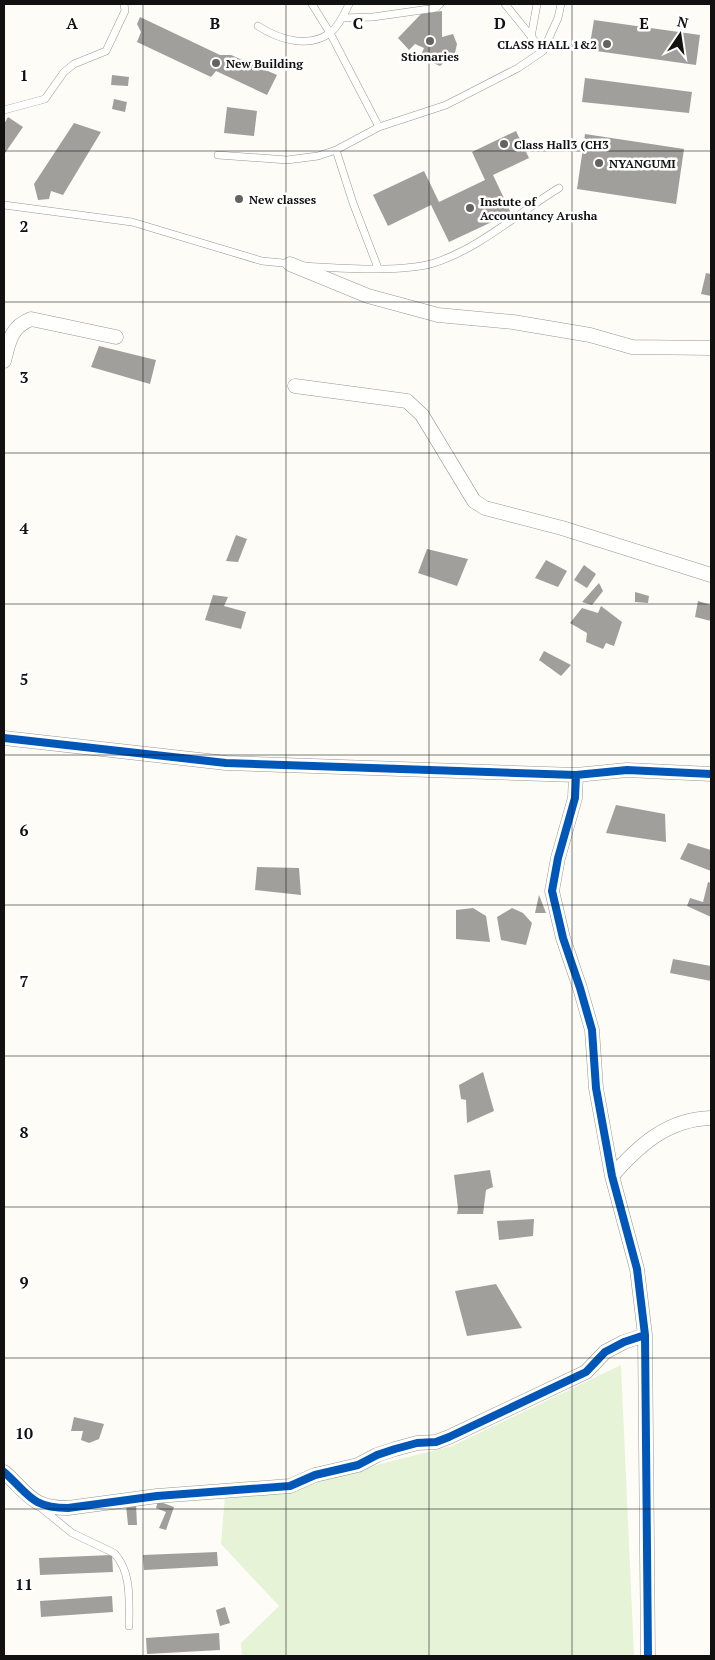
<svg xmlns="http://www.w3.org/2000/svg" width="715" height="1660" font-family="'PT Serif',serif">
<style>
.green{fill:#e7f3d7}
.building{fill:#a19f9c}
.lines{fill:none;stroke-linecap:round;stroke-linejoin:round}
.lane-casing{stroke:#979795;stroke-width:8}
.street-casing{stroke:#979795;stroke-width:15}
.lane{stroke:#fffffe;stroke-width:7}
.street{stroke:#fffffe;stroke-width:14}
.cycleway-casing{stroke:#fff;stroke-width:11}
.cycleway{stroke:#0057b8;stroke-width:8}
.grid{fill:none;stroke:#111;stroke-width:1;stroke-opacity:0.55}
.poi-dot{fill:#646362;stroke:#fff;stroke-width:2}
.labels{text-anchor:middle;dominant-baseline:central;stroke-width:5;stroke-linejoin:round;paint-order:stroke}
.poi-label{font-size:12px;font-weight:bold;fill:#111;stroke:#fff;text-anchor:start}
.grid-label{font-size:16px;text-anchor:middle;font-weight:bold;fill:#111;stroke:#fff;stroke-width:5;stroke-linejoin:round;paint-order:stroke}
</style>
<rect width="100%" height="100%" fill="#fdfcf7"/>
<!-- green -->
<path class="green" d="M621 1365 634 1656H242L241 1643 279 1606 221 1544 225 1496 316 1480 452 1446Z"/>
<!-- building -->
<path class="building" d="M442 11V37L453 34 457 44 455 53 440 66 420 57 424 48 415 44 409 50 398 38 421 14Z
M140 17 220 55H231L277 75 267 95 216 71 211 77 137 42 141 32 137 24Z
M594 20 700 35 696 65 589 50Z
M112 75 129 77 128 86 111 85Z
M585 78 692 92 689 113 582 102Z
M114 99 127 102 125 112 112 109Z
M227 107 257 111 254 136 224 133Z
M8 117 23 127 5 153 4 124Z
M74 123 101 132 63 195 51 191 49 199 38 200 34 184Z
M516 131 529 158 493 175 511 213 449 242 431 205 388 226 373 195 424 171 439 202 485 180 472 152Z
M585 134 684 149 676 204 577 189Z
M706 273 711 274V296L701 294Z
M99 346 156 360 150 384 91 367Z
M236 535 247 539 238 562 226 561Z
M427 549 468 559 457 586 418 573Z
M546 560 567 571 558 587 535 578Z
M584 565 596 574 587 588 574 580Z
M599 583 603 591 592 605 582 602Z
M635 592 649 596 648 603 635 602Z
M213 595 228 597 224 606 246 612 241 629 205 620Z
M698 601 711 605V621L695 617Z
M601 606 622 622 614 646 606 643 603 649 586 642 587 633 570 623 582 608 598 613Z
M544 651 571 665 561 676 539 660Z
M616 805 665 814 666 842 606 833Z
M688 843 711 850V871L680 859Z
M257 867 299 868 301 895 255 890Z
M708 882 711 883V917L687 906 690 898 703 902Z
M539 895 546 913H535Z
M473 908 486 916 490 942 456 939V910Z
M512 908 523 913 532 923 526 945 501 940 497 917Z
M673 959 711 966V981L670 973Z
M483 1072 494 1111 467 1123 466 1100 461 1099 459 1085Z
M490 1170 493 1187 486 1190 483 1214H457L458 1208 454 1175Z
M534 1219 533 1236 499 1240 497 1221Z
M496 1284 522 1328 467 1336 455 1291Z
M74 1417 104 1424 99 1439 89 1443 81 1440 83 1431H71Z
M158 1501 174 1507 166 1530 159 1528 166 1512 156 1508Z
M136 1504 137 1525H128L126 1505Z
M217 1552 218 1566 144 1570 143 1555Z
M112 1555 113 1572 40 1575 39 1558Z
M112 1596 113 1612 41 1617 40 1601Z
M225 1607 230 1623 220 1626 216 1610Z
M219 1633 220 1650 147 1654 146 1638Z"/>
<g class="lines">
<defs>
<path id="lane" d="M312 4 330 33 379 127
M505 4 543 51
M342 18 373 17 436 8 440 4
M258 26C278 39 308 49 330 33 339 26 345 13 349 4
M531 37 537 4
M4 110 45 99 64 72 74 64 106 51 125 11 124 4
M336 150 353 203 378 268
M218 155 287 160 318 156 336 150 379 127 446 105 518 68 543 51 558 18 561 4
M4 205 132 222 262 261 293 264
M303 266C339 268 401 273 434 263 480 248 518 213 559 188
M40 1507 72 1533 114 1553C132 1572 129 1601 129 1626"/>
<path id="street" d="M290 264 368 296 438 315 513 322 590 335 632 347 711 348
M4 361C9 341 11 327 31 319L116 337
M295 386 407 401 422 415 474 501 485 508 562 528 711 575
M4 738 226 763 576 775 627 770 711 774
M576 775 575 798 558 858 552 891 563 938 580 988 592 1030 596 1088 612 1176 637 1269 645 1335 648 1656
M612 1176C639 1145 668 1119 711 1118
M4 1472C29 1494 31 1508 68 1508L157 1496 290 1486 315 1475 358 1465 377 1455 395 1449 417 1443 436 1442 449 1437 586 1372 605 1352 624 1342 645 1335"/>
</defs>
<!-- lane casing -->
<use href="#lane" class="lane-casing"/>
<!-- street casing -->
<use href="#street" class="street-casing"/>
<!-- lane -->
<use href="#lane" class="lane"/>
<!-- street -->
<use href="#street" class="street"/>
<defs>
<path id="cycleway" d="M4 738 226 763 576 775 627 770 711 774
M576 775 575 798 558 858 552 891 563 938 580 988 592 1030 596 1088 612 1176 637 1269 645 1335 648 1656
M4 1472C29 1494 31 1508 68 1508L157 1496 290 1486 315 1475 358 1465 377 1455 395 1449 417 1443 436 1442 449 1437 586 1372 605 1352 624 1342 645 1335"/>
</defs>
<!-- cycleway casing -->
<use href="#cycleway" class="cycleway-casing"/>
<!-- cycleway -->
<use href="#cycleway" class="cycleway"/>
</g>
<!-- grid -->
<path class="grid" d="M143 4V1656M286 4V1656M429 4V1656M572 4V1656M4 151H711M4 302H711M4 453H711M4 604H711M4 755H711M4 905H711M4 1056H711M4 1207H711M4 1358H711M4 1509H711"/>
<!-- markers -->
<g class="poi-dot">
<circle cx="430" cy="41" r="5"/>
<circle cx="607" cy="44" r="5"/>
<circle cx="216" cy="63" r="5"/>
<circle cx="504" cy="144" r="5"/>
<circle cx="599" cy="163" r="5"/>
<circle cx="239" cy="199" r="5"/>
<circle cx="470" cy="208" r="5"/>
</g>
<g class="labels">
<!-- poi labels -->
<g class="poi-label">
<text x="597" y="44" text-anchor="end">CLASS HALL 1&amp;2</text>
<text x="430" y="56" text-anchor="middle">Stionaries</text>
<text x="226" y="63">New Building</text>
<text x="514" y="144">Class Hall3 (CH3</text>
<text x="609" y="163">NYANGUMI</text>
<text x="249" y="199">New classes</text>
<text x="480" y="201">Instute of<tspan x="480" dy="14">Accountancy Arusha</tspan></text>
</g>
</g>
<g class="grid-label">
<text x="72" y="29">A</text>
<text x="215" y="29">B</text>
<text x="358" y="29">C</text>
<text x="500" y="29">D</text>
<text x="644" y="29">E</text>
<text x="24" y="81">1</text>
<text x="24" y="232">2</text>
<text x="24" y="383">3</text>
<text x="24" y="534">4</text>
<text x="24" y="685">5</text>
<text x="24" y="836">6</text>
<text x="24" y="987">7</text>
<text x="24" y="1138">8</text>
<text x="24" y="1288">9</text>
<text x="24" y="1439">10</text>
<text x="24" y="1590">11</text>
</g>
<!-- border -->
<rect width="715" height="1660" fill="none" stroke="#111111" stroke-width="10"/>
<!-- north arrow -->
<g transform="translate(680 35) rotate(13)" stroke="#ffffff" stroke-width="4" paint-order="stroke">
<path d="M0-4L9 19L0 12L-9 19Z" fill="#111111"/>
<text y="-8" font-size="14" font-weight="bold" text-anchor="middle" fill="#111111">N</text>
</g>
</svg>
